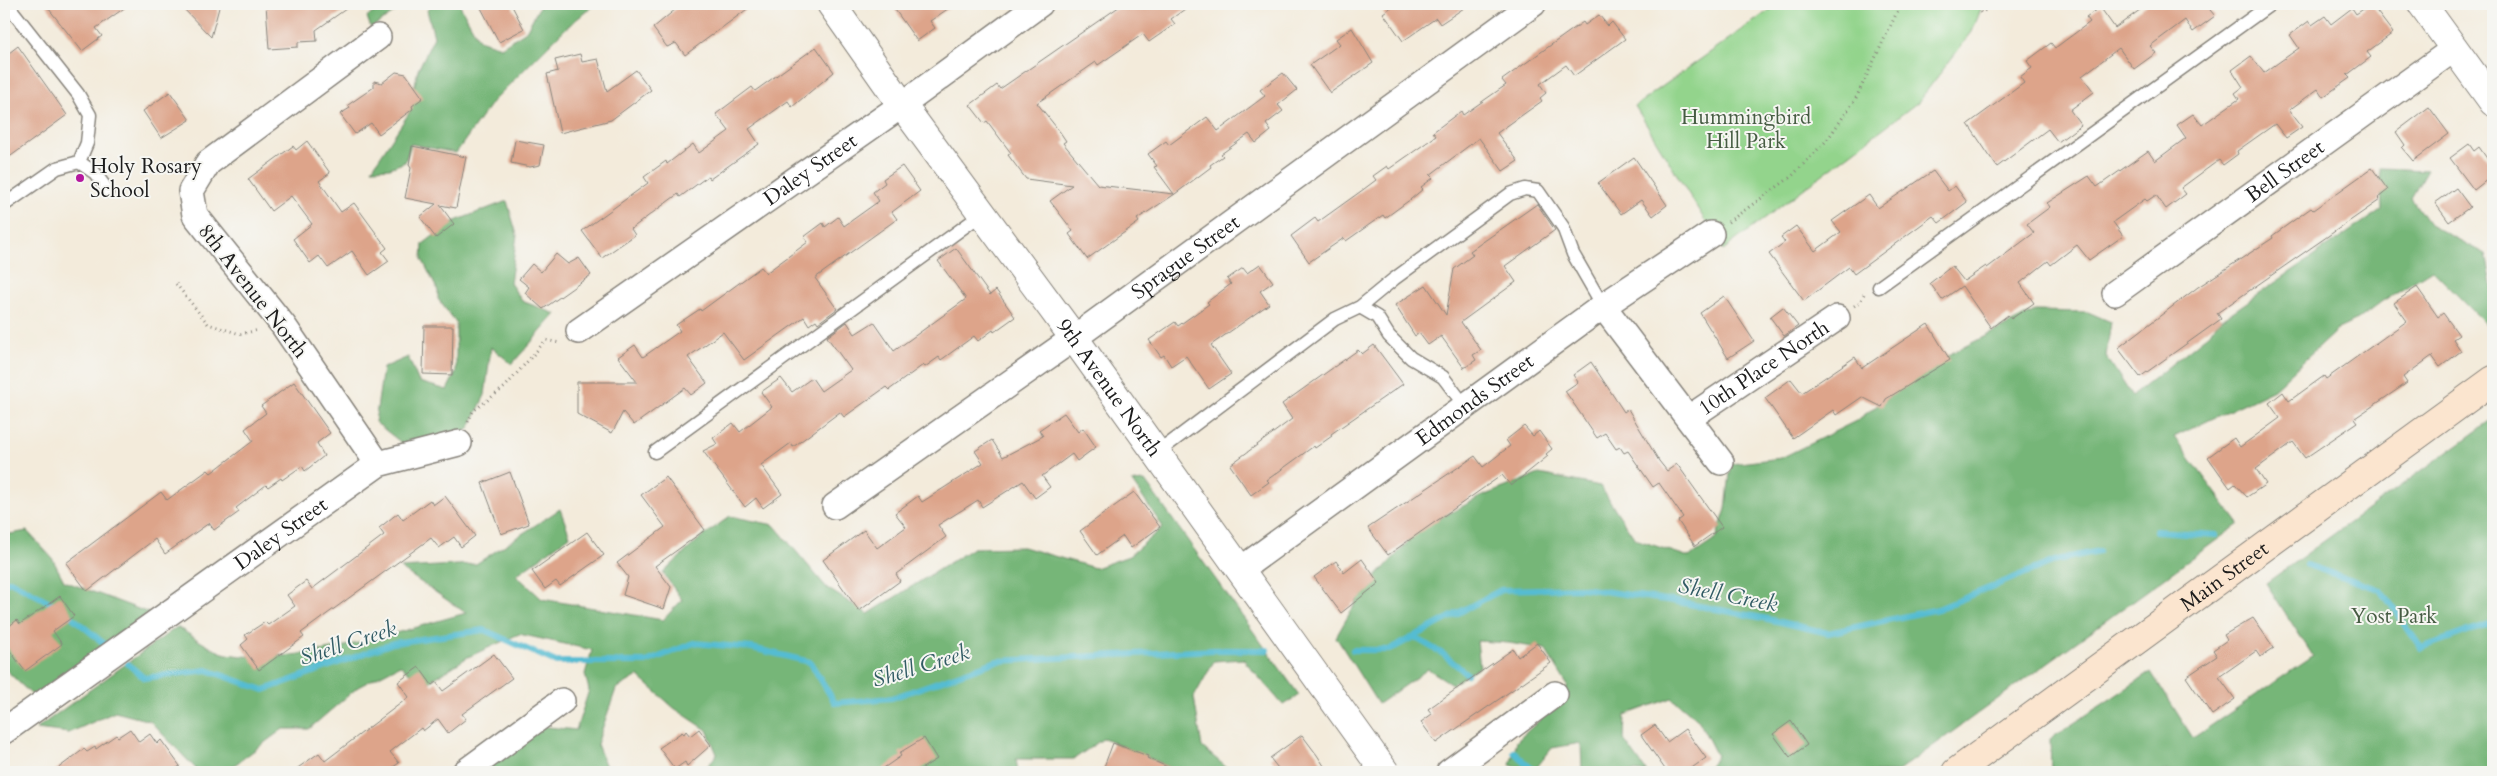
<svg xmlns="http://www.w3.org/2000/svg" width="2497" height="776" font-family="Cardo,serif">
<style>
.green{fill:#93d48c;stroke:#587854}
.forest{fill:#76b678;stroke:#49694a}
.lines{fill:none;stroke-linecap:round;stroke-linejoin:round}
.stream{stroke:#54bcd2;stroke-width:6}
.building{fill:#dda48a}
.service-casing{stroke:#88847c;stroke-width:15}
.minor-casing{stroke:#88847c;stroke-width:28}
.tertiary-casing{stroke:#88847c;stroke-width:30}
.secondary-casing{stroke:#88847c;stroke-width:30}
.path{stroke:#88847c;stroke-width:3;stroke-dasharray:1 4;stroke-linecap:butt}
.service{stroke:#fff;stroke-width:12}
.minor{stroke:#fff;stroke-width:25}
.tertiary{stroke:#fff;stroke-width:28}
.secondary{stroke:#fbe5cf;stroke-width:28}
.poi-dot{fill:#b5179e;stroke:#f6f6f2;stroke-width:2}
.labels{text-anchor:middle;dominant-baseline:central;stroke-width:4;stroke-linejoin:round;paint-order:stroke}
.park-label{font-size:21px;fill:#465c43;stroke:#f6f6f2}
.poi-label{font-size:21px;fill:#1c1c1c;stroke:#f6f6f2;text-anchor:start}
.street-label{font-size:21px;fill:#1c1c1c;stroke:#f6f6f2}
.water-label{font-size:22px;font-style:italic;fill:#325c65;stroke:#f6f6f2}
</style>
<rect width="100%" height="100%" fill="#f6f6f2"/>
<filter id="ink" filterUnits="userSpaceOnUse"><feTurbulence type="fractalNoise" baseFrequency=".02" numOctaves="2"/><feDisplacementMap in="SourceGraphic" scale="10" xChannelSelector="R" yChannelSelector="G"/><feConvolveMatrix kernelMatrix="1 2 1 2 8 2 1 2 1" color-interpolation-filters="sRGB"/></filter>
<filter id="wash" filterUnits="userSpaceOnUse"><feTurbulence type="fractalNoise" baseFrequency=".0096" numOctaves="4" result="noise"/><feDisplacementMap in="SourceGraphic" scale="20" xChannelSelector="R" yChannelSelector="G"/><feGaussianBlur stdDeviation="1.12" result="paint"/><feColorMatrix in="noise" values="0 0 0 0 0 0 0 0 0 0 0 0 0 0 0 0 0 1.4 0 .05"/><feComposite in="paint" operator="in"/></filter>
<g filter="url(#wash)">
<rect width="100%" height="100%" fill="#f3ebdb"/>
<!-- green -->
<path class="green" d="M1778 4H1983L1972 32 1918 102 1723 250 1635 106Z"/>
<!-- forest -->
<path class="forest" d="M386 4H407L371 28 367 17Z
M437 4H459L479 40 501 47 526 31 541 4H595L565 29 492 102 456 153 411 144 405 162 390 168 372 169 409 113 418 70 434 37 427 10Z
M2380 168 2427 170 2411 198 2429 224 2486 254 2493 290V331L2432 270 2381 302 2358 320 2338 329 2274 389 2174 437 2239 524 1897 772H1705L1717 756 1699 721 1672 698 1625 715 1624 740 1647 772H1582L1581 743 1552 748 1533 772 1510 765 1517 741 1547 713 1568 686 1545 649 1509 643 1477 641 1480 667 1452 684 1428 669 1378 704 1336 637 1362 592 1420 529 1480 497 1539 474 1600 486 1635 539 1689 557 1716 539 1726 509 1731 464 1781 458 1856 421 1942 358 2035 311 2088 312 2111 322 2106 356 2132 396 2210 333 2215 324 2382 209Z
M507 201 517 235 510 283 522 301 556 314 512 364 491 347 485 395 469 429 438 445 403 444 375 422 383 368 408 357 419 382 447 390 456 372V323L438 299V291L422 259 423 244 450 223Z
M2493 419V772H2051L2050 739 2151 672 2193 738 2313 656 2266 583Z
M1145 481 1299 695 1283 705 1243 659 1214 661 1194 697 1202 747 1232 772H1168L1169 767 1104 738 1074 759H1016L1018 772H703L717 754 707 730 674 708 638 676 616 689 597 744 608 772H477L539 726 576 730 589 690 585 674 592 650 519 634 468 657 424 685 400 665 358 687 309 729H283L225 772H199L150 721 115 712 69 733 36 729 177 627C190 634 214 652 227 654 300 667 395 632 466 613L400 568 476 564 560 509 570 536 516 575 542 599 663 620 682 600 663 573 698 540 730 516 774 525 827 588 868 614 973 548 1023 547 1095 568 1129 556 1163 527 1132 482Z
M27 531 52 558 64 581 149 613 33 696 4 668V535Z"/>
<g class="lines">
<!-- stream -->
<path class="stream" d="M2156 531 2216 535
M2307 565 2381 590 2421 648 2493 622
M4 583 10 581 57 606
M67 613 107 646
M1414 637 1443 654 1467 674
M1353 650H1389L1501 590 1582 588 1673 601 1763 618 1828 633 1938 609 2057 560 2099 551
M128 664 144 678 207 670 264 690 393 643 484 630 556 662H646L694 643 752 648 810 662 835 703 892 698 997 661 1214 650H1267
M1514 752 1535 772"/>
</g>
<g id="blocks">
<!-- building -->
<path class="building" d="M45 4H130L96 28 102 36 82 51Z
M179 4H220L211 37Z
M266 4H353L316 30 317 41 298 42V47L269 49Z
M479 4H511L524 29 499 42Z
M682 4H754L685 55 676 43 667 47 653 28Z
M891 4H955L930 21 935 28 917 41Z
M1123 4H1192L1171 19 1175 24 1149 42 1143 34 1098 65 1096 62 1037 103 1060 132 1066 141 1063 143 1098 185 1174 194 1154 167 1157 166 1148 154 1166 141 1169 145 1207 117 1218 131 1265 96 1260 90 1283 73 1297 90 1278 105 1283 111 1266 124 1271 131 1256 143 1249 134 1221 154 1223 156 1210 165 1211 167 1175 194 1137 219 1139 222 1087 259 1069 234 1073 231 1050 201 1072 185 1026 179 1008 155 1011 153 987 121 984 123 970 105 997 85 1000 89Z
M1396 4H1470L1440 24 1436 18 1403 41 1383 13Z
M2148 4H2208L2206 5 2215 16 2193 32 2185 20 2150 46 2156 53 2134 69 2119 48 2082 76 2094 92 2070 110 2081 125 2058 142 2048 129 1997 167 1968 124 2024 83 2020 77 2032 68 2027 61 2051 43 2055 48 2090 22 2086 17 2100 7 2115 28Z
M2371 4 2393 33 2367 52 2371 57 2347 75 2350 78 2323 97 2318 89 2289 110 2302 127 2286 138 2275 124 2237 151 2238 154 2223 165 2219 160 2181 188 2186 194 2166 209 2156 195 2147 201 2145 199 2113 222 2123 236 2089 260 2077 245 2051 265 2048 261 2020 283 2034 303 2011 319 2008 315 1991 328 1962 286 1942 300 1930 283 1952 266 1964 281 1986 266 1987 268 2034 233 2027 224 2050 207 2047 203 2089 176 2097 187 2148 151 2155 161 2186 138 2177 125 2193 114 2202 125 2239 99 2235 93 2243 87 2232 70 2251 56 2264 73 2299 48 2290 35 2309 21 2312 25 2325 16 2331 24 2352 8 2356 14Z
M1599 15 1608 26 1612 22 1625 39 1574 76 1566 65 1540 84 1546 93 1540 98 1542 101 1497 133 1518 161 1503 171 1479 138 1430 175 1433 178 1421 187 1423 189 1411 199 1385 218 1383 215 1346 241 1344 238 1309 262 1291 236 1315 218 1318 222 1364 189 1376 180 1373 176 1387 166 1389 169 1436 136 1433 132 1461 111 1463 115 1506 85 1502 80 1583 22 1585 25Z
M1352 28 1373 63 1330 93 1310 65 1340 44 1336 39Z
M18 46 67 115 4 161V57Z
M816 47 834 72 792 107 788 101 749 129 759 144 710 179 708 176 680 197 678 194 655 211 631 229 635 235 602 258 582 231 648 183 644 177 666 161 667 164 693 144 699 153 729 131 716 114 752 87 755 91Z
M580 54 582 62 598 59 607 91 636 70 651 90 611 120 560 133 547 74 558 71 555 60Z
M396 72 406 74 423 98 412 106 413 109 379 134 371 123 355 134 340 114 350 108 348 105 374 87V81L382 83Z
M170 92 190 120 161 138 143 111Z
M2429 107 2449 134 2413 161 2402 148 2405 145 2396 132Z
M515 140 544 145 540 165 530 167 511 163Z
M307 141 330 173 319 181 341 212 354 203 387 248 382 252 389 261 369 275 352 251 328 268 319 256 310 263 293 239 312 224 291 196 271 211 248 179 293 146 296 150Z
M2469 144 2474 151 2479 147 2493 167V175L2474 190 2450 158Z
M412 146 466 157 456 208 440 205 454 224 436 238 420 217 436 204 405 198 411 168 409 165Z
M1634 157 1667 205 1653 216 1641 200 1621 214 1598 183Z
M902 166 920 191 892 212 897 219 815 278 837 309 818 323 816 320 809 325 804 317 744 360 723 332 688 357 707 383 691 395 685 388 634 425 623 412 612 433 577 414V382H637L618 357 635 345 643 357 680 331 676 325 700 309 701 311 761 267 766 273 808 242 804 237 823 223 825 227 838 217 844 226 879 201 873 192 885 183 883 179Z
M2372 168 2388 190 2378 198 2380 200 2217 313 2221 319 2140 377 2118 348 2198 287 2273 238 2272 236 2311 208 2313 210Z
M1933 171 1948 191 1955 186 1967 202 1939 223 1933 216 1854 274 1849 267 1804 301 1769 254 1785 242 1781 237 1796 226 1815 251 1841 232 1832 221 1869 195 1878 208Z
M2456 188 2470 207 2449 222 2435 203Z
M1537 204 1555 230 1505 266 1516 282 1461 322 1481 350 1473 355 1476 360 1464 368 1441 336 1428 345 1419 333 1415 336 1395 305 1426 285 1446 315 1454 269 1473 255 1470 251Z
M956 248 990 295 996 290 1015 317 994 332 993 330 978 341 974 336 941 360 939 357 925 367 923 365 889 390 886 387 844 417 840 412 793 447 791 443 761 465 782 494 763 508 756 498 745 507 703 451 717 444 713 438 733 423 740 432 772 407 761 392 781 378 792 392 812 378 821 391 851 370 827 337 847 322 855 334 874 322 894 351 966 299 938 261Z
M556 254 568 264 579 258 591 275 543 309 525 293 529 287 519 279 532 264 541 272Z
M1260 264 1273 282 1260 291 1269 304 1211 345 1231 374 1209 389 1186 356 1171 366 1164 355 1161 357 1149 340 1175 322 1178 326 1209 304 1207 302 1231 284 1227 279 1243 268 1247 273Z
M2417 287 2438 317 2443 313 2459 335 2453 339 2461 351 2440 367 2432 356 2403 377 2407 383 2355 418 2358 422 2305 458 2293 442 2256 469 2266 484 2247 497 2235 484 2230 488 2208 457 2234 438 2240 447 2280 418 2269 403 2283 392 2289 401 2324 376 2326 379 2407 321 2394 303Z
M1724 296 1754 341 1728 358 1700 313Z
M1783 307 1798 326 1784 336 1770 317Z
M1928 324 1950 360 1886 399 1882 407 1862 397 1836 415 1833 410 1793 438 1765 398 1791 379 1802 393 1855 357 1862 368Z
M424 326H453L452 375 423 374Z
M1374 345 1403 384 1331 434 1332 436 1315 448 1314 446 1267 480 1269 482 1251 495 1230 465 1292 419 1282 404 1358 350 1362 354Z
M1591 362 1624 412 1628 409 1659 461 1667 471 1677 464 1722 527 1695 546 1678 521 1683 517 1659 483 1653 487 1628 451 1624 453 1620 447 1616 449 1605 433 1597 438 1565 391 1578 382 1573 375Z
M294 382 330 433 317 443 324 456 305 471 302 466 282 480 281 478 268 487 266 485 236 508 239 512 214 530 209 523 165 554 155 539 87 591 66 563 161 492 167 500 208 470 211 473 253 441 245 429 266 413 261 406Z
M1064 413 1078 432 1083 428 1096 447 1077 461 1072 454 1042 476 1050 487 1035 498 1023 481 982 507 978 500 938 525 946 537 896 574 900 581 859 611 823 560 864 530 877 548 906 527 895 513 918 496 922 502 983 463 975 451 992 440 1003 457 1043 436 1039 430Z
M1524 426 1533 436 1539 431 1552 449 1546 454 1548 456 1511 486 1502 475 1388 555 1368 528 1475 456 1483 467 1510 446 1506 440Z
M510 472 529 524 501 534 482 483Z
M666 477 705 530 655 566 671 587 664 609 623 595 628 577 617 563 665 527 641 495Z
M1134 492 1160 527 1131 548 1123 536 1097 555 1080 531Z
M445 496 475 536 461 547 454 537 439 548 431 538 301 633 304 637 259 670 241 645 248 639 245 635 265 622 268 625 295 606 287 595 306 581 312 589 384 535 379 528 398 513 403 520 430 500 433 505Z
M587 532 604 555 560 586 556 581 545 589 532 571Z
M1362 559 1379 583 1341 613 1314 577 1336 561 1344 573Z
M60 596 74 616 53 631 62 644 25 671 4 643V630L17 620 20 624Z
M2253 618 2274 648 2260 657 2256 651 2219 677 2235 699 2212 715 2186 677 2217 656 2213 650 2227 640 2224 635Z
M1537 643 1551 663 1436 743 1421 722 1432 714 1428 709 1513 649 1518 657Z
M494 654 512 678 462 714 466 719 448 733 438 719 423 731 421 728 390 752 399 763 386 772H292L319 753 325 761 409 697 398 682 419 667 432 685 436 682 443 691Z
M1791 721 1807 745 1790 757 1773 734Z
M1655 725 1667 742 1685 729 1706 758 1686 772H1667L1641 735Z
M130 729 139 742 150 734 157 744 161 740 180 766 171 772H53L84 749 87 752 95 747 96 749 116 735 118 737Z
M699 729 711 745 687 766 685 762 675 769 659 748 682 732 684 734 686 731 690 736Z
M1302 735 1317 755 1328 772H1281L1270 758Z
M924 738 937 759 916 772H878L901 756 899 753Z
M1113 743 1148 756 1147 758 1179 772H1102Z"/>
</g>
</g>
<g filter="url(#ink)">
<use href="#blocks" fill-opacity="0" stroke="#88847c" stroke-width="1"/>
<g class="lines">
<defs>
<path id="service" d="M7 4 78 94 90 115 87 143 79 162
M4 205 57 168 79 162 95 173 108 191
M1879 287 2271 4
M1360 307 1377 317 1389 336 1411 358 1443 377 1465 406
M655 452 982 214
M1157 453 1335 319 1360 307 1394 279 1510 194 1525 189 1538 191 1563 227 1573 254 1603 306"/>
<g id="minor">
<path id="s1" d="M2115 293 2454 49"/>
<path d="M1603 306 1721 462"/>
<path id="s2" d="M579 331 902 105 1040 4"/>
<path id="s3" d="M1689 418 1837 318"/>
<path d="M378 464 283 325 195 215 191 191 208 163 378 37"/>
<path id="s4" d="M835 506 1074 338 1533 4"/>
<path id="s5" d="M1240 570 1603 306 1711 234"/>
<path id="s6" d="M4 731 378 464 459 443"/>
<path d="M465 772 562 701"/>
<path d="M1449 772 1555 694"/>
</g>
<g id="tertiary">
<path id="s7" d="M831 4 902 105 1074 338 1385 772"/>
<path d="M2422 4 2493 102"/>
</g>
<g id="secondary">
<path id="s8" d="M1956 772 2493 380"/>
</g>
</defs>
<!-- service casing -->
<use href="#service" class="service-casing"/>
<!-- minor casing -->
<use href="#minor" class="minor-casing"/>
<!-- tertiary casing -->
<use href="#tertiary" class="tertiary-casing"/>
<!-- secondary casing -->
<use href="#secondary" class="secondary-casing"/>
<!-- path -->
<path class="path" d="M1974 4 1981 13 1994 4
M1728 222 1791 177 1827 140 1855 100 1901 4
M176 284 208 324 240 334 259 330
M1854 306 1860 302 1864 294
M468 422 473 411 505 387 546 340 560 343"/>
<!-- service -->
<use href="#service" class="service"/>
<!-- minor -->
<use href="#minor" class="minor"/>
<!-- tertiary -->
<use href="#tertiary" class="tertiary"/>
<!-- secondary -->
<use href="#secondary" class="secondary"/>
</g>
</g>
<!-- markers -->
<circle class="poi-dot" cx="80" cy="178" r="5"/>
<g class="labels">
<!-- park labels -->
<g class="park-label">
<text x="1746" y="117">Hummingbird<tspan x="1746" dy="24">Hill Park</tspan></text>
<text x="2394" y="616">Yost Park</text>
</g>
<!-- poi labels -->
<g class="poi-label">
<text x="90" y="166">Holy Rosary<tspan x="90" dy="24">School</tspan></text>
</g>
<!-- street labels -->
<g class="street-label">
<text stroke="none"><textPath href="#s2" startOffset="282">Daley Street</textPath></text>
<text stroke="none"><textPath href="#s1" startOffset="209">Bell Street</textPath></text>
<text stroke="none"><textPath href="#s4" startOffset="430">Sprague Street</textPath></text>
<text transform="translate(253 291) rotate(52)">8th Avenue North</text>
<text stroke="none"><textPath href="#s3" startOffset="90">10th Place North</textPath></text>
<text stroke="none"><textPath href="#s7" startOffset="474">9th Avenue North</textPath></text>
<text stroke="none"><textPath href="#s5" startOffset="290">Edmonds Street</textPath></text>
<text stroke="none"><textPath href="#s6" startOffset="340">Daley Street</textPath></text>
<text stroke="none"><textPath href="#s8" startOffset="332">Main Street</textPath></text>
</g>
<!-- water labels -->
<g class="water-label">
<text transform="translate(1728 595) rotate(11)">Shell Creek</text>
<text transform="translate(348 643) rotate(-18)">Shell Creek</text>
<text transform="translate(921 666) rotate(-17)">Shell Creek</text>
</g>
</g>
<!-- margin -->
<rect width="2497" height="776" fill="none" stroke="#f6f6f2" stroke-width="20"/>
</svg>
